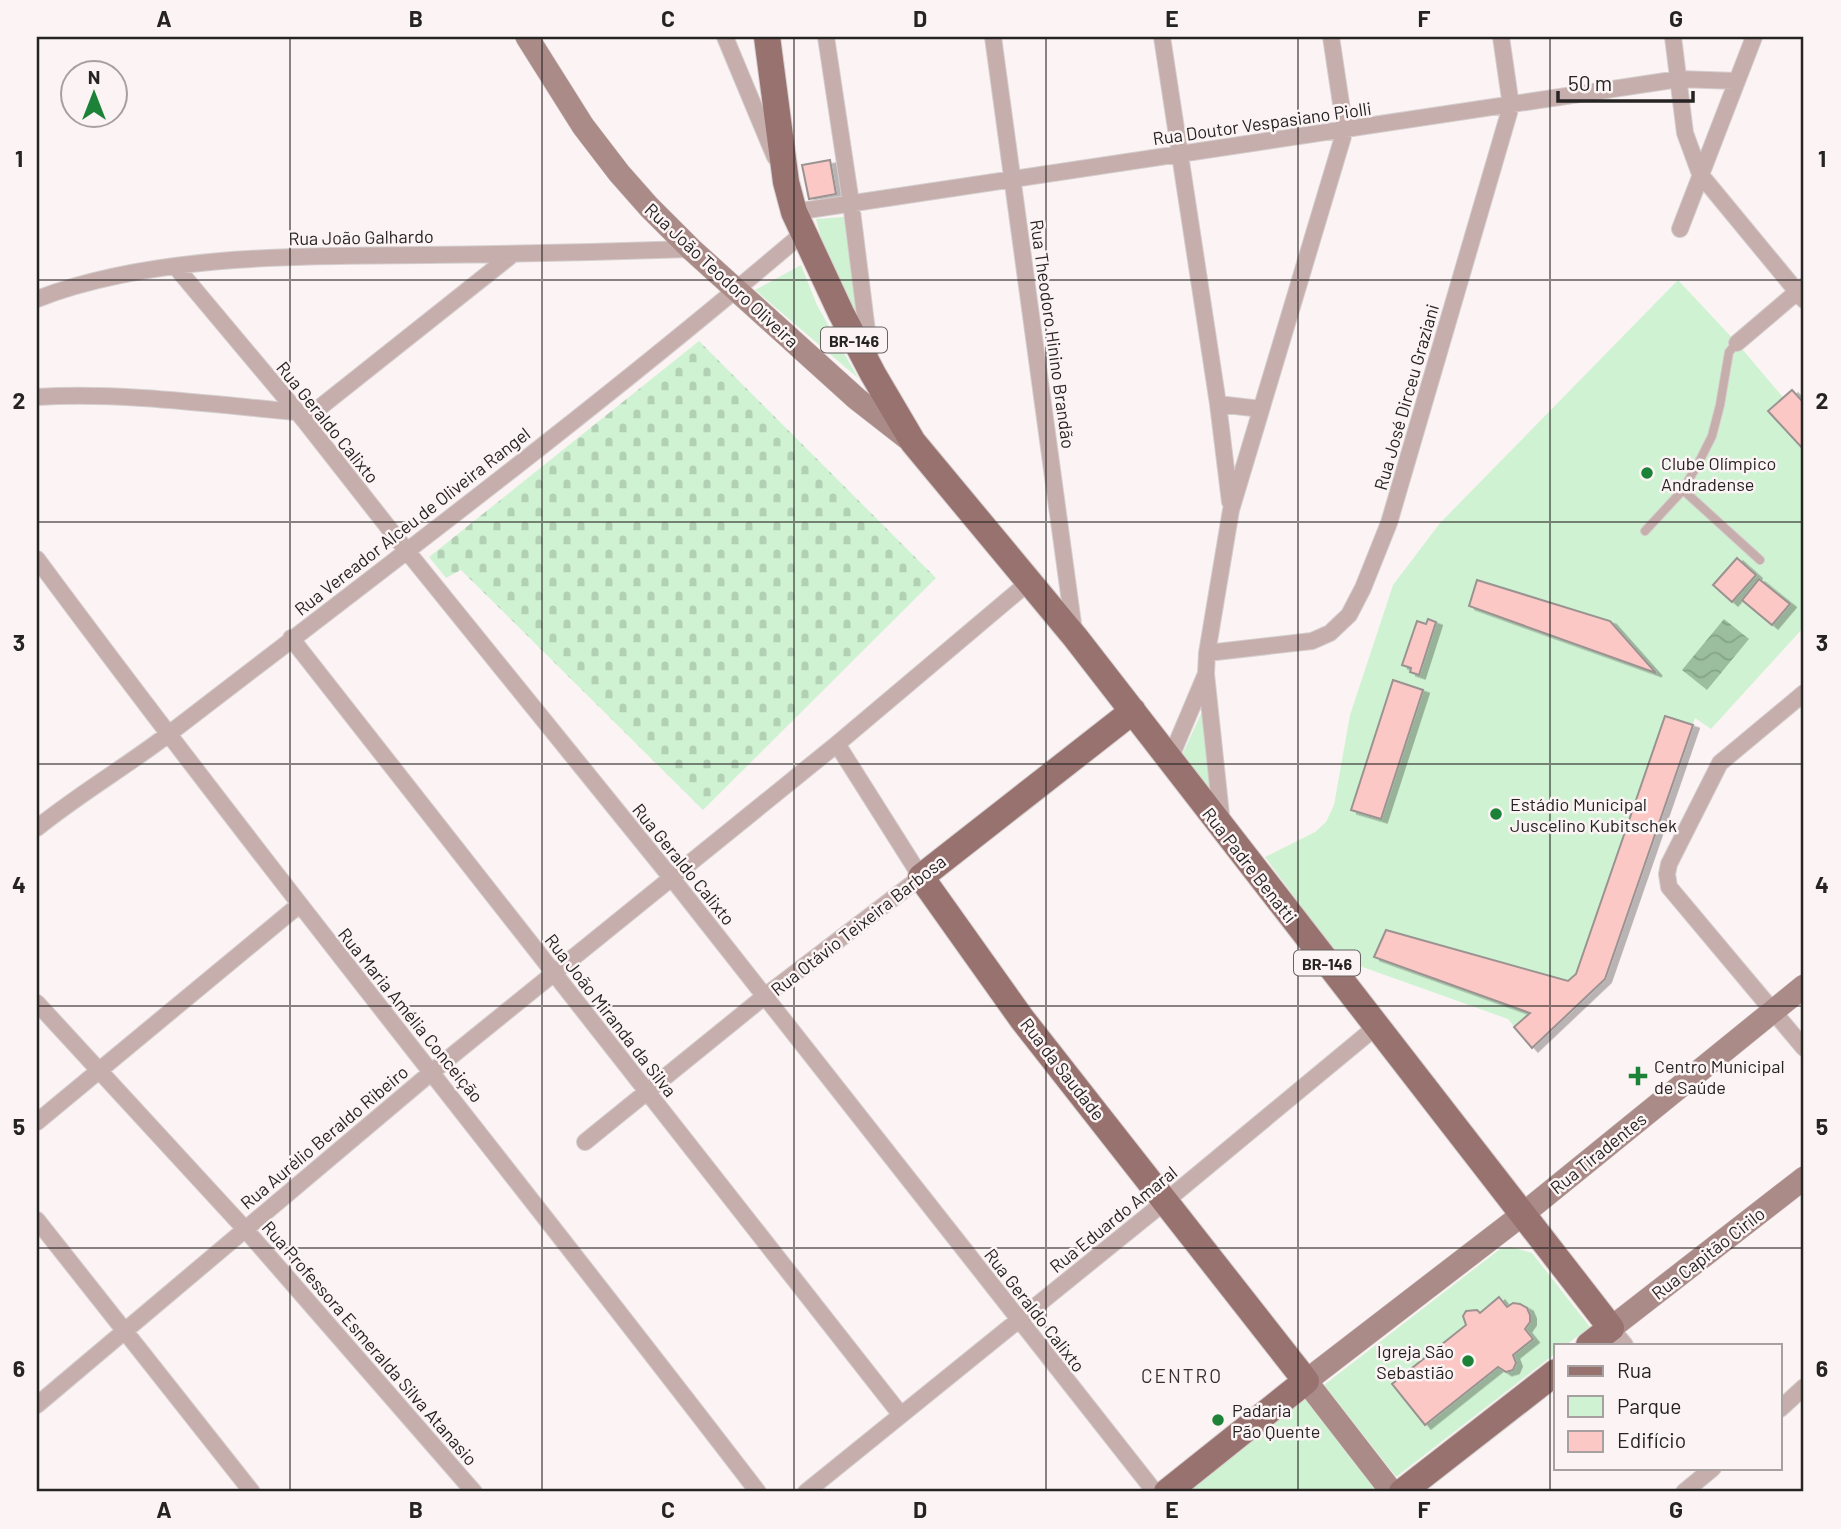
<svg xmlns="http://www.w3.org/2000/svg" width="1841" height="1529" font-family="Barlow,sans-serif">
<style>
.cemetery{fill:url(#cemetery-stones)}
.park{fill:#cff3d2}
.water{fill:url(#water-waves)}
.building{fill:#fbc8c5;stroke:#9a9392;stroke-width:2;filter:url(#shadow)}
.lines{fill:none;stroke-linecap:round;stroke-linejoin:round}
.lane-casing{stroke:#d5cece;stroke-width:10}
.street-casing{stroke:#d5cece;stroke-width:18}
.secondary-casing{stroke:#d5cece;stroke-width:24}
.primary-casing{stroke:#d5cece;stroke-width:28}
.lane{stroke:#c5aeac;stroke-width:8}
.street{stroke:#c5aeac;stroke-width:16}
.secondary{stroke:#ab8b88;stroke-width:23}
.primary{stroke:#98726f;stroke-width:26}
.grid{fill:none;stroke:#262323;stroke-width:2;stroke-opacity:0.55}
.poi-dot{fill:#1c8237;stroke:#fcf4f4;stroke-width:2.5}
.labels{text-anchor:middle;dominant-baseline:central;stroke-width:5;stroke-linejoin:round;paint-order:stroke}
.shield{fill:#fcf4f4;stroke:#666262;stroke-width:2}
.shield-label{font-size:16px;font-weight:bold;fill:#262323}
.street-label{font-size:18px;fill:#262323;stroke:#fcf4f4}
.poi-label{font-size:18px;fill:#262323;stroke:#fcf4f4;text-anchor:start}
.neighbourhood-label{font-size:19px;letter-spacing:2px;fill:#342e2d;stroke:#fcf4f4}
.neatline{fill:none;stroke:#262323;stroke-width:2.5}
.grid-label{font-size:23px;text-anchor:middle;font-weight:bold;fill:#262323}
</style>
<defs>
<pattern id="cemetery-stones" width="16" height="16" patternUnits="userSpaceOnUse" patternTransform="scale(1.75)"><rect width="16" height="16" fill="#cff3d2"/><path d="M2 7V4a2 2 0 0 1 4 0v3zM10 15v-3a2 2 0 0 1 4 0v3z" fill="#b2d0b4"/></pattern>
<pattern id="water-waves" width="16" height="10" patternUnits="userSpaceOnUse" patternTransform="scale(1.75)"><rect width="16" height="10" fill="#9bbe9e"/><path d="M0 5q4-4 8 0t8 0" fill="none" stroke="#85a388"/></pattern>
<filter id="shadow"><feDropShadow dx="6" dy="3.5" stdDeviation="0" flood-color="#0004"/></filter>
</defs>
<rect width="100%" height="100%" fill="#fcf4f4"/>
<!-- cemetery -->
<path class="cemetery" d="M699 341 936 578 703 810 461 570 446 578 429 557Z"/>
<!-- park -->
<path class="park" d="M844 217 862 331 823 245 816 219Z
M801 265 817 305 858 378 755 290Z
M1678 280 1737 343 1804 422V627L1711 729 1695 718 1605 979 1532 1048 1508 1019 1340 959 1265 857 1315 832 1326 822 1334 805 1350 715 1393 585 1440 523Z
M1204 707 1211 793 1182 755Z
M1511 1247 1532 1253 1590 1327 1566 1345H1556V1353L1396 1477 1324 1385 1500 1249Z
M1305 1399 1377 1492H1188Z"/>
<!-- water -->
<path class="water" d="M1724 619 1749 639 1707 690 1682 670Z"/>
<!-- building -->
<path class="building" d="M830 160 836 194 809 199 802 165Z
M1792 390 1804 403V450L1768 411Z
M1737 558 1756 575 1732 602 1713 585Z
M1759 579 1790 604 1772 625 1742 600Z
M1477 580 1610 621 1656 673 1469 606Z
M1428 619 1436 622 1419 675 1410 672 1411 668 1402 665 1417 621 1426 624Z
M1393 680 1423 690 1381 819 1351 810Z
M1665 716 1693 725 1605 979 1532 1048 1514 1027 1530 1013 1374 957 1386 930 1568 981 1576 974Z
M1499 1297 1507 1307 1513 1303 1520 1304 1527 1308 1530 1315V1322L1525 1329 1533 1339 1513 1355 1516 1363 1513 1370 1506 1372 1498 1367 1425 1425 1392 1384 1466 1325 1463 1316 1466 1311 1477 1310 1480 1313Z"/>
<g class="lines">
<defs>
<path id="lane" d="M1683 490 1760 560
M1645 531 1683 490 1700 460 1712 436 1720 405 1729 352 1737 343"/>
<path id="street" d="M725 37 775 157
M826 37 851 203 870 355
M993 37 1074 631
M1162 37 1218 404 1230 502
M1673 37 1685 133 1700 174 1804 300
M794 212 1679 79 1736 81
M1680 229 1754 37
M175 266 304 420 406 550 678 886 1155 1492
M37 299C152 254 302 256 425 255 514 254 602 252 691 249
M1737 343 1804 286
M37 397C123 392 210 404 296 412
M1218 404 1261 409
M304 420 513 254
M37 559C271 875 519 1180 758 1492
M291 638 901 1415
M1207 653 1312 641 1330 633 1349 615 1363 588 1389 523 1511 106 1501 37
M1804 693 1720 763 1669 864 1667 874 1669 887 1804 1048
M1170 759 1205 676
M1222 824 1206 674 1207 653 1231 510 1345 130 1331 37
M37 828C79 794 127 766 170 733 383 569 598 408 802 234
M37 1003 245 1229 474 1492
M37 1122 299 905
M585 1142 765 996 921 877 837 744
M37 1220 252 1492
M1611 1328 1625 1345
M37 1405 433 1071 837 744 1029 582
M1780 1409 1804 1387
M806 1492 1167 1200 1377 1026
M1684 1492 1713 1468"/>
<path id="secondary" d="M527 37 583 126 619 173 649 207 691 249 857 399 907 438
M1611 1328 1804 1178
M1392 1492 1306 1381 1523 1214 1804 986"/>
<path id="primary" d="M767 37 786 182 794 212 841 313 873 374 913 442 1075 637 1611 1328 1589 1345
M1133 711 921 877 1022 1019 1306 1381 1167 1492
M1402 1492 1556 1372"/>
</defs>
<!-- lane casing -->
<use href="#lane" class="lane-casing"/>
<!-- street casing -->
<use href="#street" class="street-casing"/>
<!-- secondary casing -->
<use href="#secondary" class="secondary-casing"/>
<!-- primary casing -->
<use href="#primary" class="primary-casing"/>
<!-- lane -->
<use href="#lane" class="lane"/>
<!-- street -->
<use href="#street" class="street"/>
<!-- secondary -->
<use href="#secondary" class="secondary"/>
<!-- primary -->
<use href="#primary" class="primary"/>
</g>
<!-- grid -->
<path class="grid" d="M290 37V1492M542 37V1492M794 37V1492M1046 37V1492M1298 37V1492M1550 37V1492M37 280H1804M37 522H1804M37 764H1804M37 1006H1804M37 1248H1804"/>
<!-- markers -->
<g class="poi-dot">
<circle cx="1647" cy="473" r="7"/>
<circle cx="1496" cy="814" r="7"/>
<path d="M1634.5 1065.5h7v7h7v7h-7v7h-7v-7h-7v-7h7z"/>
<circle cx="1468" cy="1361" r="7"/>
<circle cx="1218" cy="1420" r="7"/>
</g>
<g class="labels">
<!-- shield labels -->
<g class="shield">
<rect x="821" y="327.5" width="66" height="25" rx="5"/>
<rect x="1294" y="950.5" width="66" height="25" rx="5"/>
</g>
<g class="shield-label">
<text x="854" y="340">BR-146</text>
<text x="1327" y="963">BR-146</text>
</g>
<!-- street labels -->
<g class="street-label">
<text transform="translate(1262 123) rotate(-8)">Rua Doutor Vespasiano Piolli</text>
<text transform="translate(361 237) rotate(-1)">Rua João Galhardo</text>
<text transform="translate(722 275) rotate(43)">Rua João Teodoro Oliveira</text>
<text transform="translate(1053 334) rotate(82)">Rua Theodoro Hinino Brandão</text>
<text transform="translate(1406 397) rotate(-74)">Rua José Dirceu Graziani</text>
<text transform="translate(328 422) rotate(51)">Rua Geraldo Calixto</text>
<text transform="translate(412 521) rotate(-38)">Rua Vereador Alceu de Oliveira Rangel</text>
<text transform="translate(684 864) rotate(51)">Rua Geraldo Calixto</text>
<text transform="translate(1250 865) rotate(52)">Rua Padre Benatti</text>
<text transform="translate(858 925) rotate(-38)">Rua Otávio Teixeira Barbosa</text>
<text transform="translate(411 1015) rotate(51)">Rua Maria Amélia Conceição</text>
<text transform="translate(611 1015) rotate(52)">Rua João Miranda da Silva</text>
<text transform="translate(1063 1069) rotate(52)">Rua da Saudade</text>
<text transform="translate(324 1137) rotate(-40)">Rua Aurélio Beraldo Ribeiro</text>
<text transform="translate(1598 1153) rotate(-39)">Rua Tiradentes</text>
<text transform="translate(1113 1219) rotate(-39)">Rua Eduardo Amaral</text>
<text transform="translate(1708 1253) rotate(-38)">Rua Capitão Cirilo</text>
<text transform="translate(1035 1310) rotate(52)">Rua Geraldo Calixto</text>
<text transform="translate(370 1343) rotate(49)">Rua Professora Esmeralda Silva Atanasio</text>
</g>
<!-- poi labels -->
<g class="poi-label">
<text x="1661" y="463">Clube Olímpico<tspan x="1661" dy="21">Andradense</tspan></text>
<text x="1510" y="804">Estádio Municipal<tspan x="1510" dy="21">Juscelino Kubitschek</tspan></text>
<text x="1654" y="1066">Centro Municipal<tspan x="1654" dy="21">de Saúde</tspan></text>
<text x="1454" y="1351" text-anchor="end">Igreja São<tspan x="1454" dy="21">Sebastião</tspan></text>
<text x="1232" y="1410">Padaria<tspan x="1232" dy="21">Pão Quente</tspan></text>
</g>
<!-- neighbourhood labels -->
<g class="neighbourhood-label">
<text x="1182" y="1375">CENTRO</text>
</g>
</g>
<!-- border -->
<rect width="1841" height="1529" fill="none" stroke="#fcf4f4" stroke-width="77"/>
<!-- legend -->
<rect x="1554" y="1344" width="228" height="126" fill="#fcf4f4" stroke="#a6a0a0" stroke-width="2"/>
<rect x="1568" y="1366" width="35" height="10" fill="#98726f" stroke="#a6a0a0" stroke-width="2"/>
<text x="1617" y="1378" font-size="21" fill="#262323">Rua</text>
<rect x="1568" y="1396" width="35" height="21" fill="#cff3d2" stroke="#a6a0a0" stroke-width="2"/>
<text x="1617" y="1414" font-size="21" fill="#262323">Parque</text>
<rect x="1568" y="1431" width="35" height="21" fill="#fbc8c5" stroke="#a6a0a0" stroke-width="2"/>
<text x="1617" y="1448" font-size="21" fill="#262323">Edifício</text>
<!-- north arrow -->
<g transform="translate(94 94)"><circle r="33" fill="#fcf4f4" stroke="#a6a0a0" stroke-width="2"/>
<path d="M0-5L12 26L0 18L-12 26Z" fill="#1c8237"/>
<text y="-10" font-size="19" font-weight="bold" text-anchor="middle" fill="#262323">N</text>
</g>
<!-- scale -->
<path d="M1558 91v10h135v-10" fill="none" stroke="#262323" stroke-width="3.5"/>
<text x="1568" y="91" font-size="21" fill="#262323" stroke="#fcf4f4" stroke-width="5" paint-order="stroke">50 m</text>
<rect x="38" y="38" width="1764" height="1452" class="neatline"/>
<g class="grid-label">
<text x="164" y="27">A</text>
<text x="416" y="27">B</text>
<text x="668" y="27">C</text>
<text x="920" y="27">D</text>
<text x="1172" y="27">E</text>
<text x="1424" y="27">F</text>
<text x="1676" y="27">G</text>
<text x="19" y="167">1</text>
<text x="1822" y="167">1</text>
<text x="19" y="409">2</text>
<text x="1822" y="409">2</text>
<text x="19" y="651">3</text>
<text x="1822" y="651">3</text>
<text x="19" y="893">4</text>
<text x="1822" y="893">4</text>
<text x="19" y="1135">5</text>
<text x="1822" y="1135">5</text>
<text x="19" y="1377">6</text>
<text x="1822" y="1377">6</text>
<text x="164" y="1518">A</text>
<text x="416" y="1518">B</text>
<text x="668" y="1518">C</text>
<text x="920" y="1518">D</text>
<text x="1172" y="1518">E</text>
<text x="1424" y="1518">F</text>
<text x="1676" y="1518">G</text>
</g>
</svg>
